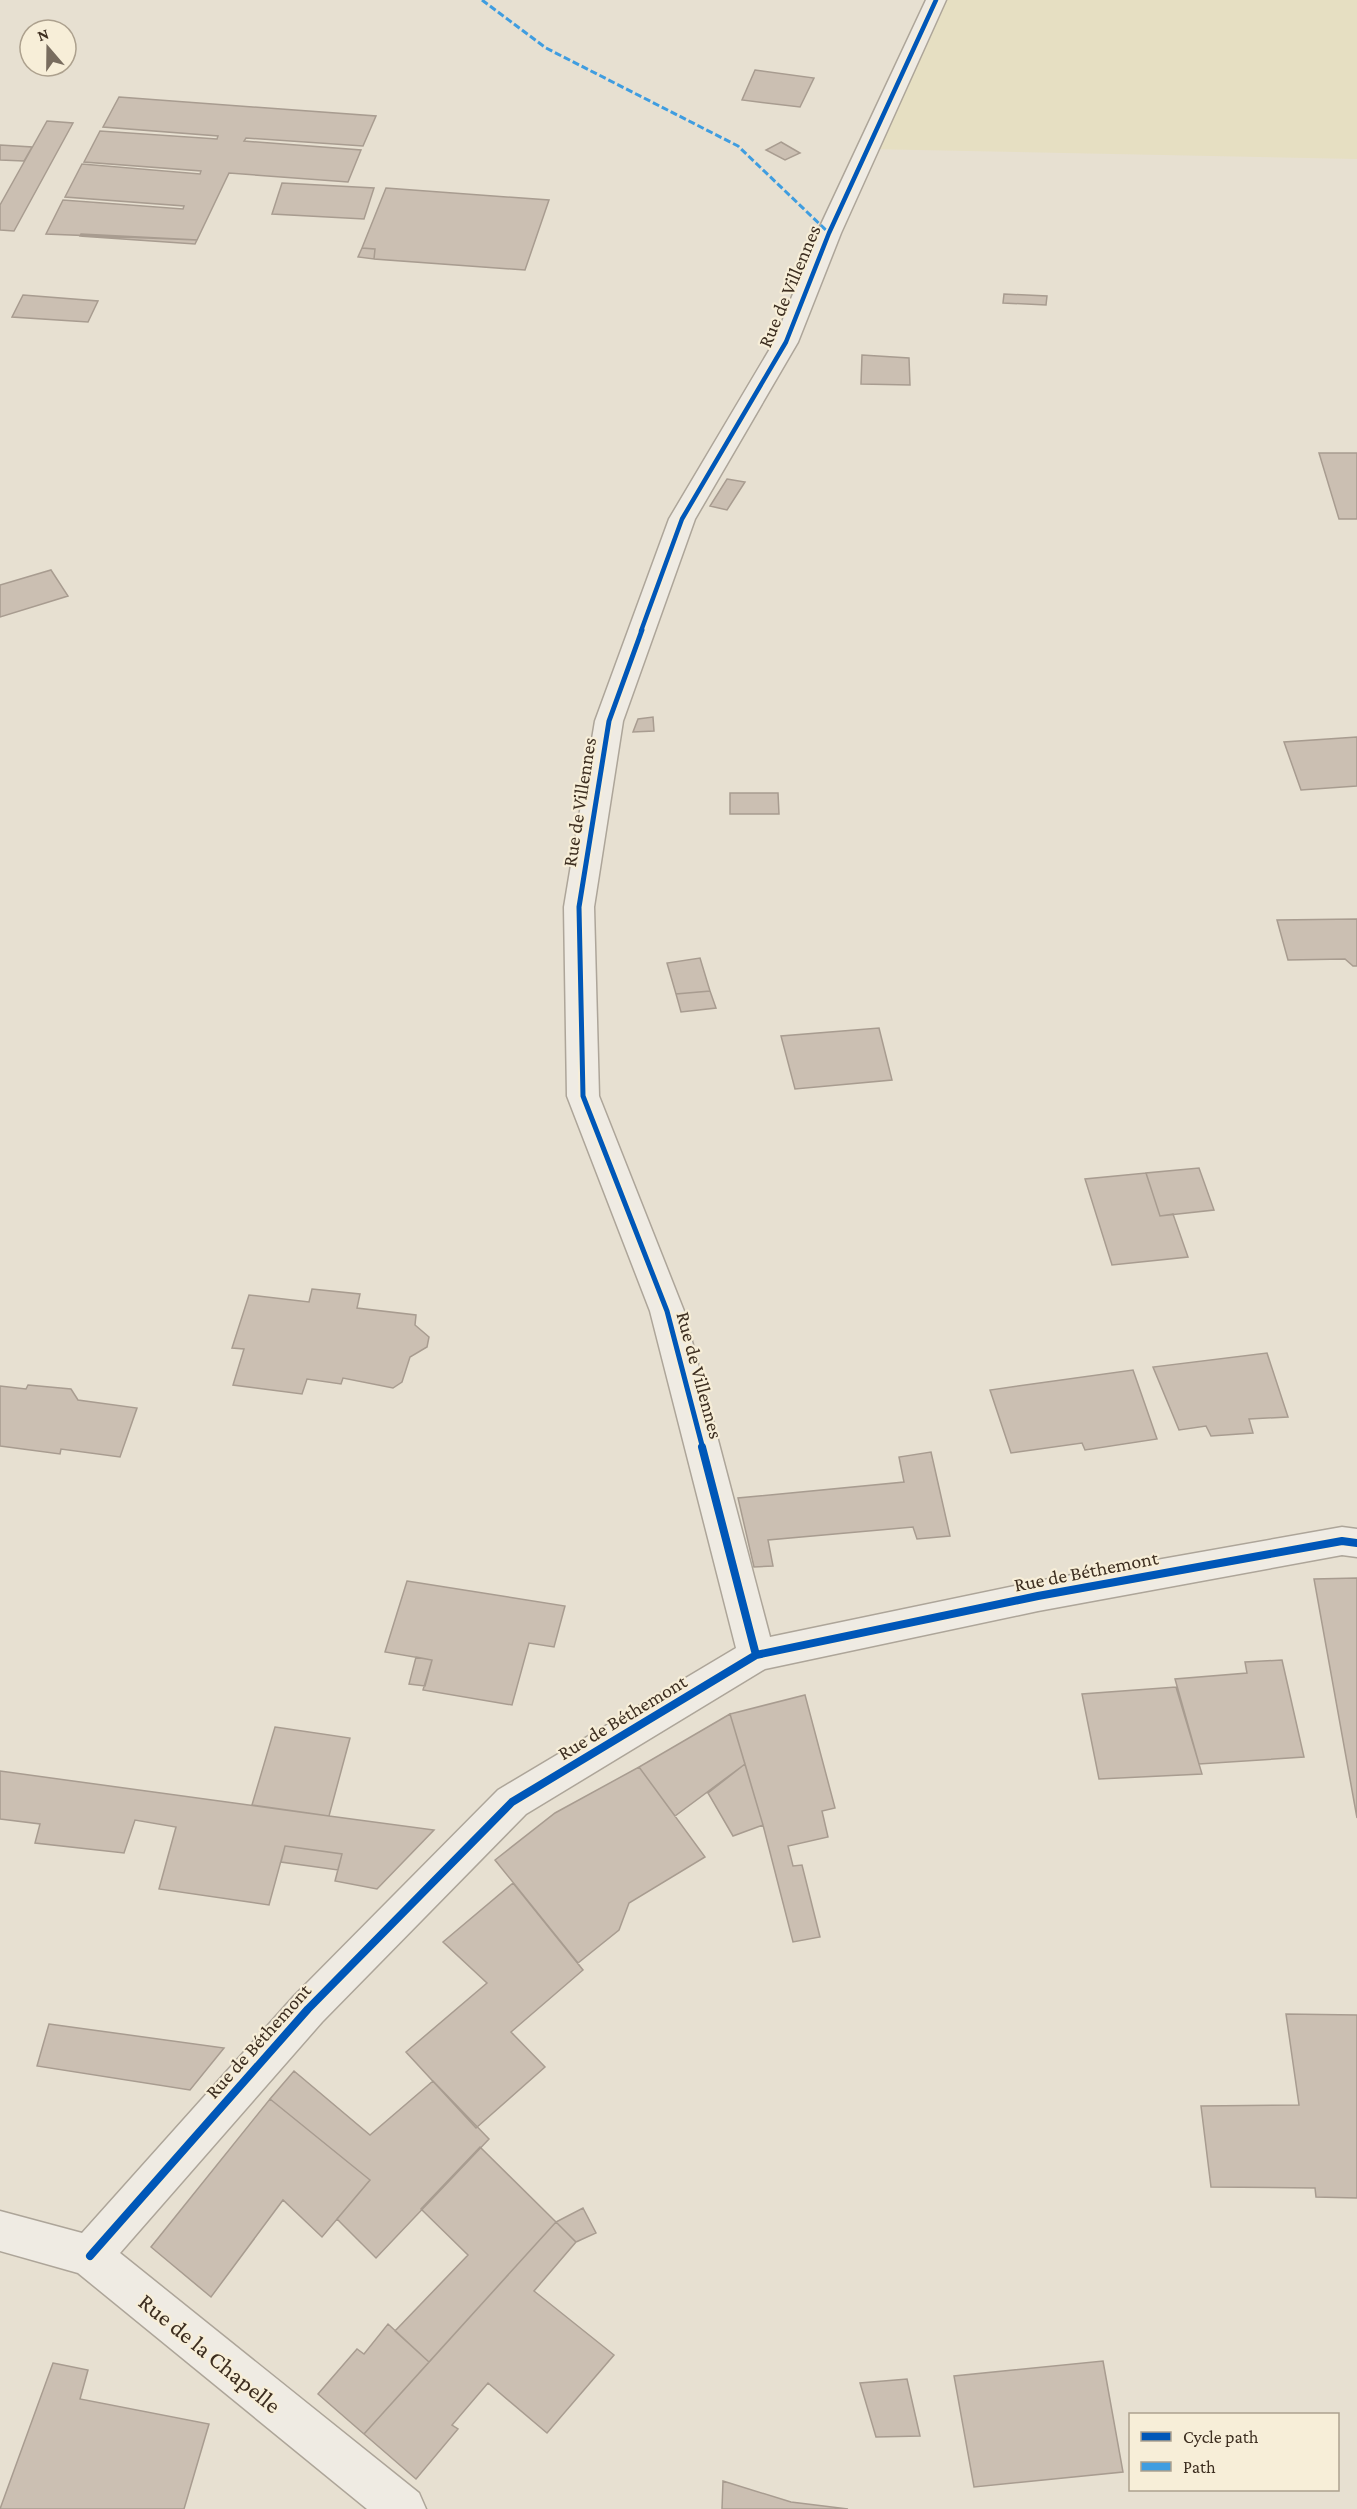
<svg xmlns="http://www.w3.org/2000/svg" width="1357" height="2509" font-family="'Crimson Pro',serif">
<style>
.farmland{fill:#e6dfc2}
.building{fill:#cbbfb2;stroke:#a89c90;stroke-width:1.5}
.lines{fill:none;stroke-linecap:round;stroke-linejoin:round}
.street-casing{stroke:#ada599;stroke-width:3}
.street{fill:#efebe3;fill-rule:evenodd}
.quiet{stroke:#3f9de0;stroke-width:3;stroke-dasharray:7 3;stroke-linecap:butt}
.cycleway-far2-casing{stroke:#f7eed8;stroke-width:8}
.cycleway-far1-casing{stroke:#f7eed8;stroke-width:9}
.cycleway-casing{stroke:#f7eed8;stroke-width:11}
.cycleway-far2{stroke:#0057b8;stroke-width:4.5}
.cycleway-far1{stroke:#0057b8;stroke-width:5}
.cycleway{stroke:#0057b8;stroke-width:8}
.labels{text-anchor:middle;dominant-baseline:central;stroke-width:4.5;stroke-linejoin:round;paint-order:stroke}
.street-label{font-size:20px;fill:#3d2e20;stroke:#f7eed8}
.near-street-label{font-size:24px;fill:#3d2e20;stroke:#f7eed8}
</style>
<rect width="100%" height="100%" fill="#e7e0d1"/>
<!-- farmland -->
<path class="farmland" d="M929 0H1357V159L868 149Z"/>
<!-- building -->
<path class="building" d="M755 70 814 78 800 107 742 100Z
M119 97 376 116 363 146 246 138 244 141 361 150 348 182 229 173 197 240 46 234 63 200 183 209 184 206 65 197 82 164 200 174 201 171 84 162 100 131 217 139 218 136 103 127Z
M47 121 73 123 14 231 0 230V205Z
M781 142 800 153 785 160 766 150Z
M0 145 32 147 24 161 0 160Z
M282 183 374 188 364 219 272 214Z
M386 188 549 200 525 270 374 259 375 249 362 248Z
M81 234 197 240 195 244 80 236Z
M362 248 375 249 374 259 358 257Z
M1004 294 1047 296 1046 305 1003 303Z
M23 295 98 301 88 322 12 317Z
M862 355 909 358 910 385 861 384Z
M1319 453H1357V519H1339Z
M727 479 745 482 727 510 710 506Z
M51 570 68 596 0 617V585Z
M653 717 654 731 633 732 638 719Z
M1357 737V786L1301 790 1284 742Z
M730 793H778L779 814H730Z
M1357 919V966H1353L1345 959 1288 960 1277 920Z
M700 958 710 991 676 994 667 963Z
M710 991 716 1008 681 1012 676 994Z
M879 1028 892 1080 795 1089 781 1036Z
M1199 1168 1214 1210 1160 1216 1146 1173Z
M1146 1173 1160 1216 1173 1214 1188 1257 1112 1265 1085 1179Z
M312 1289 360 1294 357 1308 416 1315 415 1325 429 1337 427 1347 410 1357 402 1382 393 1388 343 1378 341 1384 307 1379 302 1394 233 1385 244 1349 232 1348 249 1295 309 1302Z
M1267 1353 1288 1417 1249 1419 1253 1433 1211 1436 1206 1426 1179 1430 1153 1367Z
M1133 1370 1157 1439 1085 1450 1082 1443 1011 1453 990 1390Z
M28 1385 71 1389 78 1400 137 1408 120 1457 61 1449 60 1454 0 1446V1386L26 1389Z
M931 1452 950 1536 917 1539 913 1527 768 1540 773 1566 754 1567 738 1498 904 1482 899 1457Z
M1357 1578V1818L1314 1579Z
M407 1581 565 1606 554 1647 529 1643 512 1705 423 1690 432 1660 385 1652Z
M416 1657 432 1660 425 1686 409 1684Z
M1282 1660 1304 1757 1199 1764 1175 1679 1247 1673 1245 1662Z
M1176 1687 1202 1774 1099 1779 1082 1694Z
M805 1695 835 1808 822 1811 828 1837 788 1846 793 1866 802 1865 820 1937 793 1942 763 1825 730 1714Z
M730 1714 745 1764 675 1816 639 1767Z
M275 1727 350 1738 329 1816 252 1805Z
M745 1764 763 1825 733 1836 708 1793Z
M639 1767 705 1857 629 1903 619 1930 578 1963 495 1860 555 1813Z
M0 1771 329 1816 434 1830 377 1889 335 1881 342 1854 285 1846 269 1905 159 1889 176 1827 135 1820 124 1853 35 1843 40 1824 0 1819Z
M285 1846 342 1854 338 1870 281 1862Z
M513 1883 583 1970 511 2032 545 2067 476 2128 406 2052 487 1983 443 1942Z
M1286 2014 1357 2015V2198L1316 2197 1315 2188 1211 2187 1201 2106 1299 2105Z
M49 2024 224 2048 190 2090 37 2066Z
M294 2071 370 2135 433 2081 489 2139 376 2258 337 2219 370 2180 270 2099Z
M270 2099 370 2180 322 2237 283 2200 211 2297 151 2247Z
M480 2147 556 2222 429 2362 395 2331 468 2255 421 2209Z
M583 2208 596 2233 576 2242 556 2222Z
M556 2222 576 2242 534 2291 614 2355 547 2433 488 2383 452 2425 458 2429 416 2479 364 2434Z
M388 2324 429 2362 364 2434 318 2394 357 2349 364 2354Z
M1103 2361 1123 2472 974 2487 954 2376Z
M53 2363 88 2370 80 2399 209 2424 184 2509H0Z
M907 2379 920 2436 876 2437 860 2383Z
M723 2481 791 2502 848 2509H722Z"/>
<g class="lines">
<defs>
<path id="street" d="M926 0H946L841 233 798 342 695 519 623 721 594 907 599 1096 684 1311 770 1637 1038 1581 1342 1527 1357 1529V1557L1342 1555 1038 1611 765 1669 526 1814 322 2022 120 2253 419 2493 426 2509H367L78 2273 0 2251V2211L82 2233 294 1996 498 1790 736 1648 650 1311 567 1096 564 907 595 721 669 519 774 342 817 233Z"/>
</defs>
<!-- street casing -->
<use href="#street" class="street-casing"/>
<!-- street -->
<use href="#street" class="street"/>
<!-- quiet -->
<path class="quiet" d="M482 0 546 48 738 146 829 233"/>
<defs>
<path id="cycleway-far2" d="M641 631 682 519 786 342 829 233 936 0"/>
<path id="cycleway-far1" d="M642 630 609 721 579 907 583 1096 667 1311 703 1449"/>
<path id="cycleway" d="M702 1447 756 1655
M90 2256 308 2009 512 1802 756 1655 1038 1596 1342 1541 1357 1543"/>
</defs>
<!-- cycleway-far2 casing -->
<use href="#cycleway-far2" class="cycleway-far2-casing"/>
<!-- cycleway-far1 casing -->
<use href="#cycleway-far1" class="cycleway-far1-casing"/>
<!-- cycleway casing -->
<use href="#cycleway" class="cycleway-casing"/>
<!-- cycleway-far2 -->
<use href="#cycleway-far2" class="cycleway-far2"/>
<!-- cycleway-far1 -->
<use href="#cycleway-far1" class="cycleway-far1"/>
<!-- cycleway -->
<use href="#cycleway" class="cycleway"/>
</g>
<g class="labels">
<!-- street labels -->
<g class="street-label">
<text transform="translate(789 286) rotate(-67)">Rue de Villennes</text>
<text transform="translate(579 802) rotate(-81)">Rue de Villennes</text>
<text transform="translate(700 1375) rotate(75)">Rue de Villennes</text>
<text transform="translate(1086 1571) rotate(-11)">Rue de Béthemont</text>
<text transform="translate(622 1717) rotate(-31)">Rue de Béthemont</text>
<text transform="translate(258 2041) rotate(-48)">Rue de Béthemont</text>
</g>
<!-- near-street labels -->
<g class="near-street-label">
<text transform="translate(210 2353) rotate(39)">Rue de la Chapelle</text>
</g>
</g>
<!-- legend -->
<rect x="1129" y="2413" width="210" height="78" fill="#f7eed8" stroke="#ada18e" stroke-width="1.5"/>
<rect x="1141" y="2432" width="30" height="9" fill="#0057b8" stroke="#ada18e" stroke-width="1.5"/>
<text x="1183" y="2443" font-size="18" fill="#3d2e20">Cycle path</text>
<rect x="1141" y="2462" width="30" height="9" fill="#3f9de0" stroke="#ada18e" stroke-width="1.5"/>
<text x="1183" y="2473" font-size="18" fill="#3d2e20">Path</text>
<!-- north arrow -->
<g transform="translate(48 48) rotate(340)"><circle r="28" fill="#f7eed8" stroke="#ada18e" stroke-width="1.5"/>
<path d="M0-4.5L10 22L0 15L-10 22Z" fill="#786c5e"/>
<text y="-9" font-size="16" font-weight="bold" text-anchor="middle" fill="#3d2e20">N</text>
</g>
</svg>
